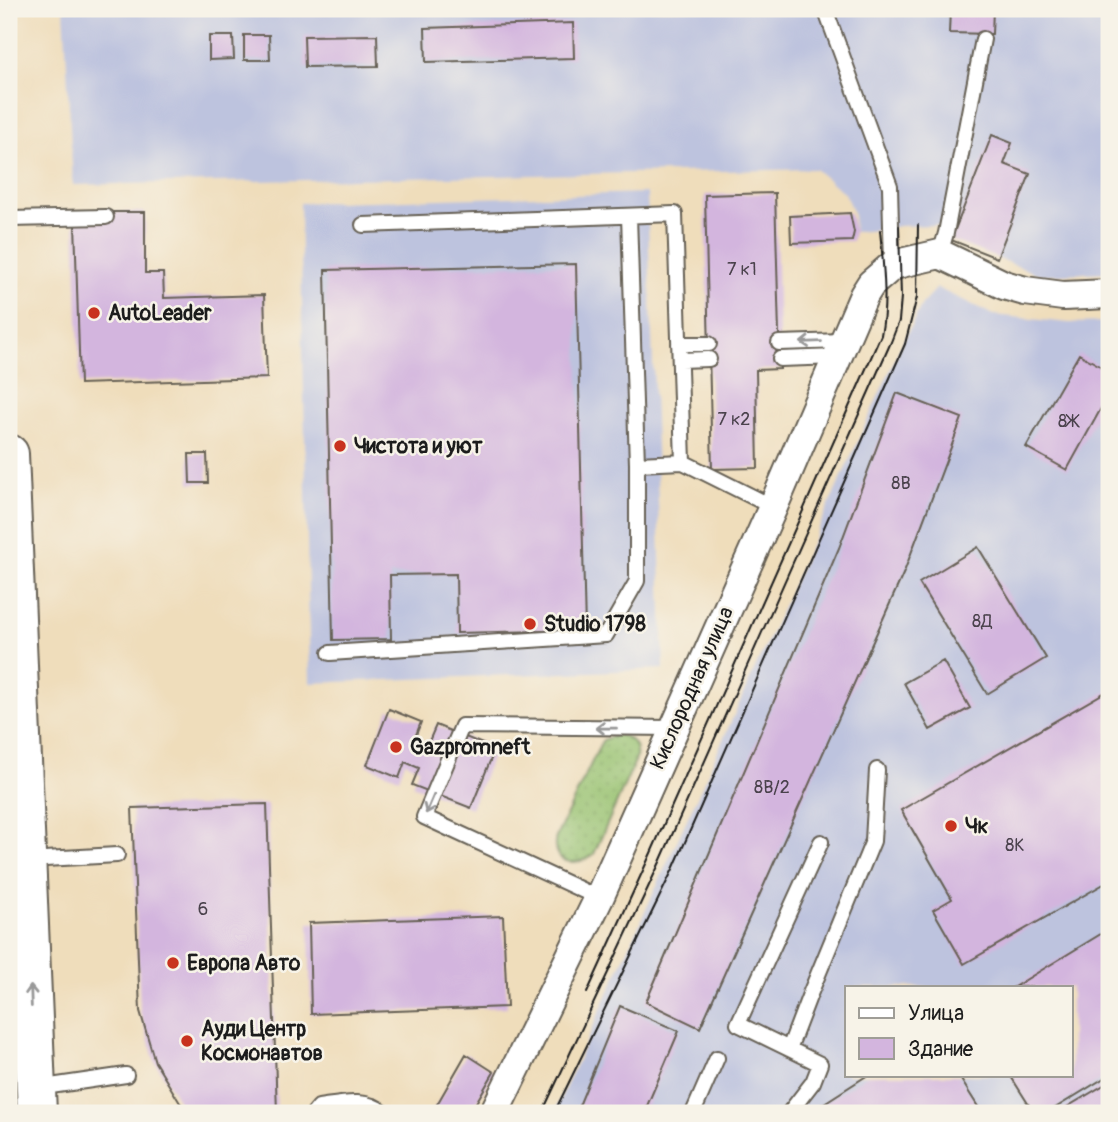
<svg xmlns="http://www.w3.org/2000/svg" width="1118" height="1122" font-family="Pangolin,sans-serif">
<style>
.industrial{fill:#bdc3de;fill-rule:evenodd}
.grass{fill:url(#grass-dots);stroke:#596e45;stroke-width:2}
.building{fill:#d3b5de}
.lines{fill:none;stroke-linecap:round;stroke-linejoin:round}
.service-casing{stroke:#666054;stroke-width:18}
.minor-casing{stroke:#666054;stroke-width:32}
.primary-casing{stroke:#666054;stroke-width:42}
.service{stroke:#fff;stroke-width:14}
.minor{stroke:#fff;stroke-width:28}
.primary{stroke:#fff;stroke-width:38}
.tram{stroke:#1c1c1c;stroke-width:2}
.oneway{stroke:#999}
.poi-dot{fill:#c8321e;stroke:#f7f3e8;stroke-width:2.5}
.labels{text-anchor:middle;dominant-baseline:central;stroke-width:5;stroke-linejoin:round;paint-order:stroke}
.number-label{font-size:18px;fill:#4a424c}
.poi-label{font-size:21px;font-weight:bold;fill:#1c1c1c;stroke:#f7f3e8;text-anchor:start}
.street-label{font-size:21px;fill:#1c1c1c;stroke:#f7f3e8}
</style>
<defs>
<pattern id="grass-dots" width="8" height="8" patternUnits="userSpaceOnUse" patternTransform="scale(1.75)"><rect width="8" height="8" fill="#96c16e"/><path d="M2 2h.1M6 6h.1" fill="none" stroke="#81a55f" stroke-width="1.8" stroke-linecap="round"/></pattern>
</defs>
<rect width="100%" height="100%" fill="#f7f3e8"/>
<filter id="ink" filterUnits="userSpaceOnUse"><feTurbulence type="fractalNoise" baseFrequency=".0143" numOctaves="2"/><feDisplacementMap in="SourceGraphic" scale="14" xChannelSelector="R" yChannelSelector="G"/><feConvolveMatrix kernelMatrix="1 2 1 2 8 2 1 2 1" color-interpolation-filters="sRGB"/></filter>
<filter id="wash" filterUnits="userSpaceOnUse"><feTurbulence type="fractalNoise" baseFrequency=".00686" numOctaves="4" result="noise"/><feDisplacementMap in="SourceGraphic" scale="28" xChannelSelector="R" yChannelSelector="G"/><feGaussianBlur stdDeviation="1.57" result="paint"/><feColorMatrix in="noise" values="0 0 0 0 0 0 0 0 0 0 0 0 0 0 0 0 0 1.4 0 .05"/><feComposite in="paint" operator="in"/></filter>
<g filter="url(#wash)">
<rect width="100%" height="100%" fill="#efddbb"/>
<!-- industrial -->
<path class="industrial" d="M64 9H1109V272L1040 275 951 240 939 225 899 226 880 230 854 232 853 212 844 193 815 169 73 185Z
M647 193 664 669 310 683 300 203Z
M937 288 994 315 1069 323 1109 322V1113H554L901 346 922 304ZM847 987H1071V1075H847Z"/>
<!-- grass -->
<path class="grass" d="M615 735C630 735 638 744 636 759L594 854C576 869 549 863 556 837L600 745 603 740Z"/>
<g id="blocks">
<!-- building -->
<path class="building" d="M950 9H993L992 34 949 33Z
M573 23 574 58 426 62 425 28Z
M244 35H269L270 60H244Z
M377 35 378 66 305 67 304 36Z
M209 36H233L234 59 209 60Z
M992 135 1012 143 1004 164 1030 174 997 258 951 240Z
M775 193 780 369 756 370 758 468 712 469 705 195Z
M92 212H145V273H163L164 298 264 295 267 378 80 384 75 222Z
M850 213 854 232 852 241 791 243 790 216Z
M576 264 585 630 457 633 456 574 390 575 391 639 333 640 325 270Z
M1079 354 1109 371V394L1067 470 1026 447Z
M897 393 962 418 904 572 700 1028 646 1002 839 548Z
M189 454H207L208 483H190Z
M978 547 1046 658 987 694 919 583Z
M943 661 970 708 930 730 904 683Z
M1109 690V881L964 964 933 910 952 899 901 810Z
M389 709 421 722 414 740 427 746 436 725 495 749 471 808 412 785 419 768 405 762 399 778 367 765Z
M267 804 277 1113H190L180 1103 155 1062 140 1011 132 808Z
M503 916 507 1007 311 1014 309 923Z
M1109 929V1075L1047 1113H1034L1010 1075H1071V987H1014Z
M620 1006 679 1031 644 1113H576Z
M466 1054 494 1072 470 1113H432Z
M868 1075H958L982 1113H822L818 1107Z
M1109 1082V1113H1057Z"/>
</g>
</g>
<g filter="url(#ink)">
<use href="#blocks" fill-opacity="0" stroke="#666054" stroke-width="2"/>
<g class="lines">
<defs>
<path id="service" d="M825 9 890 186 892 266
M9 219 106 217
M363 225 675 214 683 462
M940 254 946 233 983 39
M779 343 843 341
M679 344H709
M780 359 837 357
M680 360 709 359
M637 464 683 462 773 507
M330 653 606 635 637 581V464L629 216
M27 860 117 855
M599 898 424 817 462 726 674 728
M789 1049 810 994 873 841 877 770
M37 1088 126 1075
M314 1113 319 1107C340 1104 367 1097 384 1113
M693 1113 717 1058
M789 1113 813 1082 820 1064 738 1024 821 842"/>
<path id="minor" d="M494 1113 599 898 773 507 864 295 871 284 892 266 901 263 940 254 1004 285 1025 291 1063 296 1109 294"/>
<path id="primary" d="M9 454 37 1113"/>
</defs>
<!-- service casing -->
<use href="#service" class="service-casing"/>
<!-- minor casing -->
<use href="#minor" class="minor-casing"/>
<!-- primary casing -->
<use href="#primary" class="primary-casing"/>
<!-- service -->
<use href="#service" class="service"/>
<!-- minor -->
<use href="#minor" class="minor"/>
<!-- primary -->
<use href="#primary" class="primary"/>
<!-- tram -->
<path class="tram" d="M587 993 651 853 881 335C888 301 883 264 880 230
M542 1113 660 862 891 342 899 321 901 297 899 226
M554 1113 674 867 905 344 917 297 918 225"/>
</g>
<!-- one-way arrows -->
<defs><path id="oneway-shaft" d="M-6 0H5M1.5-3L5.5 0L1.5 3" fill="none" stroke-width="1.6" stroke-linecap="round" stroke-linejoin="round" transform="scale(1.75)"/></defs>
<g class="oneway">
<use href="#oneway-shaft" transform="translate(811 342) rotate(178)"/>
<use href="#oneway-shaft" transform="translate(606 728) rotate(-179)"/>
<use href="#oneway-shaft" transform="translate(430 804) rotate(113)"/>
<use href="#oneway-shaft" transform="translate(31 996) rotate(-92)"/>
</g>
</g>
<!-- markers -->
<g class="poi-dot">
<circle cx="94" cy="313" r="7"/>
<circle cx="340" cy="446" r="7"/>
<circle cx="530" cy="624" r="7"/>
<circle cx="396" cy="747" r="7"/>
<circle cx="951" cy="826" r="7"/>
<circle cx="173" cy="963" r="7"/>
<circle cx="187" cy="1041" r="7"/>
</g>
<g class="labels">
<!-- number labels -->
<g class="number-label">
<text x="742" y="269">7 к1</text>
<text x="734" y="419">7 к2</text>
<text x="1068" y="421">8Ж</text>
<text x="901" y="483">8В</text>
<text x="982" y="621">8Д</text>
<text x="772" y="787">8В/2</text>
<text x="1015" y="845">8К</text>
<text x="203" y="909">6</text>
</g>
<!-- poi labels -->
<g class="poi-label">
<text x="108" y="313">AutoLeader</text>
<text x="354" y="446">Чистота и уют</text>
<text x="544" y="624">Studio 1798</text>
<text x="410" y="747">Gazpromneft</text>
<text x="965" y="826">Чк</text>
<text x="187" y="963">Европа Авто</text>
<text x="201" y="1029">Ауди Центр<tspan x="201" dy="24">Космонавтов</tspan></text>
</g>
<!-- street labels -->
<g class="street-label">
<text transform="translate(692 688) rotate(-66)">Кислородная улица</text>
</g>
</g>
<!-- margin -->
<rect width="1118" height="1122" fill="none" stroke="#f7f3e8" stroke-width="35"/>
<!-- legend -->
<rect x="845" y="986" width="228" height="91" fill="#f7f3e8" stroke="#9f9d96" stroke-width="2"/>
<rect x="859" y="1008" width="35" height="10" fill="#ffffff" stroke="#9f9d96" stroke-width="2"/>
<text x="908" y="1020" font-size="21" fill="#1c1c1c">Улица</text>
<rect x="859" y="1038" width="35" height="21" fill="#d3b5de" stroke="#9f9d96" stroke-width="2"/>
<text x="908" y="1056" font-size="21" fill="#1c1c1c">Здание</text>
</svg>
